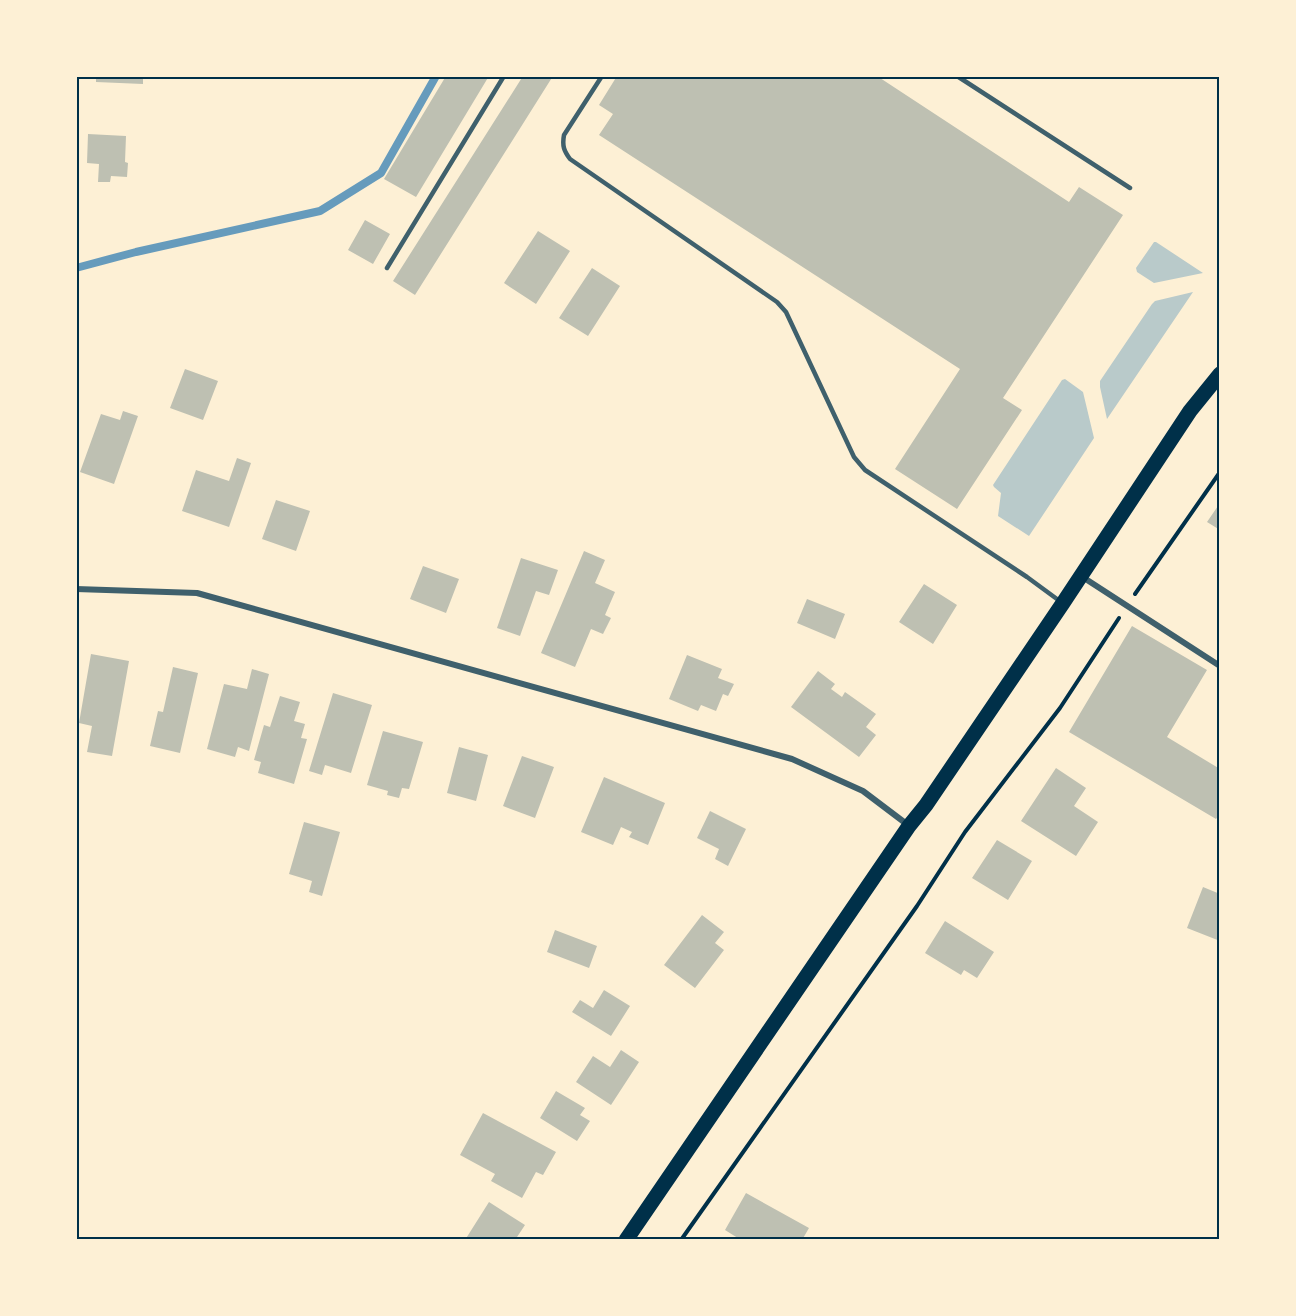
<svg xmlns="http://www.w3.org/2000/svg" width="1296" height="1316" font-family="'Source Serif 4',serif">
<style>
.green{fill:#b9caca}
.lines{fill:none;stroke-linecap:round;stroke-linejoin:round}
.stream{stroke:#669bbc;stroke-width:8}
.building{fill:#bec0b2}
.path{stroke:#003049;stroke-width:4}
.service{stroke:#3f606c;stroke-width:4.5}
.minor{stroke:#3f606c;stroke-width:6}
.primary{stroke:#003049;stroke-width:15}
.neatline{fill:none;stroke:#003049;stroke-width:2}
</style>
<rect width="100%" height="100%" fill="#fdf0d5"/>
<!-- green -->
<path class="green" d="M1154 242H1156L1203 273 1154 283 1137 272 1136 268Z
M1193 292 1107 419 1100 387V381L1152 304 1155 301Z
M1065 379 1083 392 1094 438 1029 536 998 516 1001 493 994 487 993 485 1062 380Z"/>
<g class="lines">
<!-- stream -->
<path class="stream" d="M76 268 136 252 320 211 381 173 436 76"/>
</g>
<!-- building -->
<path class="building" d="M96 76H143V84L96 82Z
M446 76H489L416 197 384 179Z
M523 76H553L415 295 393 281Z
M617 76H877L1069 202 1079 187 1123 215 1003 398 1022 410 957 509 895 469 960 369 599 135 613 114 599 105Z
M88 134 126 136 125 162 128 163 127 177 111 176 110 182H98L99 164 87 163Z
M365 220 390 234 373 264 348 250Z
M538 231 570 251 536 304 504 283Z
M592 268 620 286 588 336 559 318Z
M185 369 218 381 203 420 170 408Z
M123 411 138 416 114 484 80 472 101 414 120 420Z
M237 458 251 463 229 527 182 511 196 470 229 481Z
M276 500 310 511 296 551 262 539Z
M1220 503V530L1207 522Z
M584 551 605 560 595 583 615 592 605 615 611 618 603 634 591 629 575 667 541 653Z
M521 558 558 570 549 595 536 591 520 636 497 628Z
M423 566 459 579 446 613 410 599Z
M924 584 957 605 933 644 899 622Z
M807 599 845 614 835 639 797 623Z
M1132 626 1207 670 1167 737 1220 769V814L1216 819 1069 732Z
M91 654 129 661 112 756 87 752 92 726 79 723Z
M687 655 722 669 718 678 734 684 728 696 723 694 716 711 701 705 698 711 669 699Z
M173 667 198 673 180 753 150 746 158 711 163 712Z
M252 669 269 674 249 751 238 747 235 757 207 749 224 684 247 689Z
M818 671 835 684 831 689 842 697 845 692 876 714 866 727 876 735 859 757 791 707Z
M333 693 372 705 351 773 325 765 322 775 309 771Z
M280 696 300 702 294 721 305 724 301 738 307 739 294 784 258 773 261 762 254 760 264 725 270 727Z
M383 731 423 742 409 789 402 788 399 798 387 795 388 791 367 785Z
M459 747 488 755 476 801 447 793Z
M522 756 554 767 535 818 503 806Z
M1056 768 1086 788 1074 806 1098 822 1076 856 1021 821Z
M604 777 665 803 648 845 629 837 632 832 621 827 613 845 581 832Z
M710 811 746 829 728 866 715 859 719 849 697 838Z
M304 822 340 832 322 896 309 892 312 881 289 874Z
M997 840 1032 861 1008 900 972 878Z
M1203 887 1220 894V941L1187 928Z
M702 915 724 932 715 943 724 950 695 988 664 965Z
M945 921 994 952 977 978 964 970 961 975 925 953Z
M555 930 597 946 589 968 547 952Z
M604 990 630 1006 611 1036 572 1012 580 1000 593 1008Z
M621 1050 639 1062 611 1105 576 1082 593 1056 610 1067Z
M556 1091 585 1108 580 1115 590 1121 577 1141 540 1118Z
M483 1113 556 1152 543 1175 536 1172 522 1198 491 1181 495 1174 460 1155Z
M746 1193 809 1228 802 1240H741L725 1230Z
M489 1202 525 1225 515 1240H465Z"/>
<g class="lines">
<!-- path -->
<path class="path" d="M1135 594 1220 472
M681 1240 917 906 965 832 1060 708 1119 618"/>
<!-- service -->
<path class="service" d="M602 76 564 135C562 146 564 151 570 159L777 302 786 312 854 457 865 470 1027 577 1061 602
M957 76 1130 188
M387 268 504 76"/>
<!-- minor -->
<path class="minor" d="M1081 576 1220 666
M76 589 197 593 792 759 863 791 908 825"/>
<!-- primary -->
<path class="primary" d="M626 1240 909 826 926 805 1063 603 1190 411 1220 374"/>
</g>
<!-- border -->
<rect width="1296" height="1316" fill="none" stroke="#fdf0d5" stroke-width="156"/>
<rect x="78" y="78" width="1140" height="1160" class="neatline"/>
</svg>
